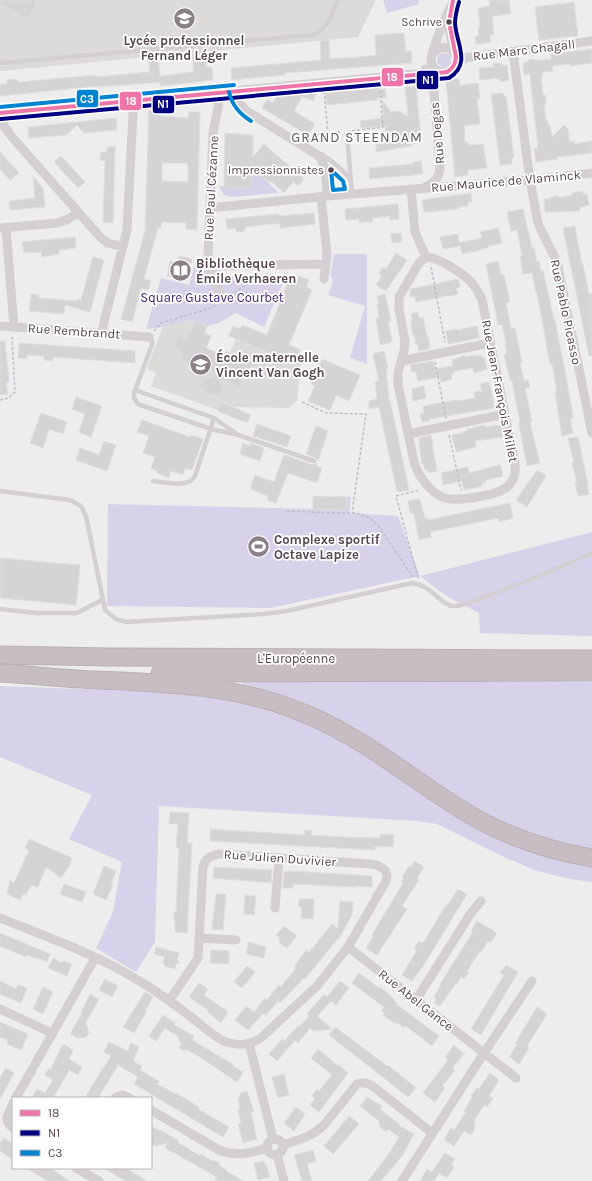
<svg xmlns="http://www.w3.org/2000/svg" width="592" height="1181" font-family="Karla,sans-serif">
<style>
.education{fill:#dcdbda}
.green{fill:#d7d2ea}
.building{fill:#d5d3d4;stroke:#dfdede;fill-rule:evenodd}
.lines{fill:none;stroke-linecap:round;stroke-linejoin:round}
.highway-casing{stroke:#bab2b7;stroke-width:19}
.path{stroke:#c1bbc6;stroke-width:1.5;stroke-dasharray:3 2;stroke-linecap:butt}
.lane{stroke:#d4cfd2;stroke-width:4.5}
.street{stroke:#d4cfd2;stroke-width:9}
.highway{stroke:#c7bdc3;stroke-width:17}
.bus-1-casing{stroke:#fff;stroke-width:7}
.bus-2-casing{stroke:#fff;stroke-width:7}
.bus-3-casing{stroke:#fff;stroke-width:7}
.bus-1{stroke:#ee75a7;stroke-width:4}
.bus-2{stroke:#010080;stroke-width:4}
.bus-3{stroke:#0083d1;stroke-width:4}
.bus-dot{fill:#574551;stroke:#fff;stroke-width:1.5}
.labels{text-anchor:middle;dominant-baseline:central;stroke-width:3.5;stroke-linejoin:round;paint-order:stroke}
.bus-label{font-size:12px;fill:#574551;stroke:#fff;text-anchor:end}
.poi-label{font-size:13px;font-weight:bold;fill:#574551;stroke:#fff;text-anchor:start}
.street-label{font-size:13px;fill:#574551;stroke:#fff}
.park-label{font-size:13px;fill:#391d71;stroke:#fff}
.neighbourhood-label{font-size:14px;letter-spacing:1px;fill:#5f595d;stroke:#fff}
.line-badge{stroke:#fff;stroke-width:1.5}
.badge-label{font-size:11px;text-anchor:middle;font-weight:bold;fill:#fff}
</style>
<rect width="100%" height="100%" fill="#ecedec"/>
<!-- education -->
<path class="education" d="M0 0H376L358 37 0 71Z
M299 276 309 280 306 287 312 290 308 299 305 298 303 302 306 304 293 334 286 343 301 350 296 361 301 364 297 401 288 408 234 407 222 402 218 410 151 386 156 373 147 368 163 327 190 320 207 326 205 333 211 336 206 348 223 355 226 351 230 352 236 339 229 336V332L240 329 242 325 269 336 288 291 285 289 289 280 296 283Z"/>
<!-- green -->
<path class="green" d="M383 0H418L419 4 387 13Z
M437 60a7 7 0 1 1 14 0a7 7 0 1 1-14 0Z
M252 168 279 193 230 197 224 195 219 186 251 188Z
M334 254H367V364L350 358 365 306 328 295C330 289 336 281 330 276Z
M196 261 213 264 227 276H286L264 327 236 313 219 323 207 326 190 320 163 327 146 329 161 278 189 285Z
M313 496 351 497 349 513 398 516 420 576 592 532V636L480 633 479 613 448 597 420 576 270 608 107 606 108 504 313 509Z
M243 679 592 682V849L552 841 513 828 478 812 356 728 300 701 242 684Z
M0 686 185 693 248 705 303 722 347 743 392 773 592 865V882L570 879 537 871 506 858 437 824 417 821 159 806 155 942 136 972 96 948 113 912 122 862 69 839 92 795 0 757Z"/>
<!-- building -->
<path class="building" d="M0 0H38L29 19 0 5Z
M489 0H509L511 14 492 16 494 35H490L491 42 476 44 475 37 479 36 478 29 480 26 478 8 490 6Z
M574 2 578 36 539 40 535 7Z
M404 33 406 52 411 51 412 63 285 73V75L232 80 231 68 321 60 320 41 329 40 330 59 358 57 376 55 375 35Z
M592 49V63L570 66V64L552 66 553 71 543 72V76H541L543 95H545L546 99V104H544L546 121H548L549 126 550 125 552 137 564 125 568 129 570 142 574 141 575 144 592 141V153L557 157 558 159 536 162 534 149 538 148 530 74H524L523 63 528 62V60L532 59H536V61L551 59V54Z
M201 52 202 58H205L206 67H212L213 80 160 86V82L97 87V86L0 96V84H7V80L15 79 19 82 96 75V77L150 72 148 57 158 56 160 76 194 72 192 53Z
M501 63 502 65H507L509 80 500 82 499 78 480 80 479 68 494 67 493 64Z
M459 79 460 85 478 83 480 99H477L480 124 464 126 465 142H468V145L483 144 487 168 468 170V175L455 177 446 80Z
M416 86 421 139 414 140V144L411 145V146L376 152V144L387 143 385 126 361 128 360 121 384 118 382 100 391 112 398 111 408 116 405 87Z
M379 88V90L386 89V98H375L378 100 327 105 325 93Z
M316 91 314 101 302 97 294 111 315 124 308 135 262 108 267 99 273 103 278 94Z
M503 93 504 96H506L514 158 511 159 512 164 500 165 491 94Z
M149 110 161 111 160 116 188 118 189 112H200L197 230 186 229V223L161 222V228H158L144 279 151 281 148 290 141 288 132 322 121 319 145 231ZM162 163H187V165H188V182L162 181Z
M116 118 117 130 84 133 77 125 66 135 29 138 28 127Z
M225 133 253 135V157L264 144 304 179 298 186 293 182 284 193 271 181 270 183 252 169 251 188 224 187Z
M115 146 113 223 103 222 105 161 100 160 101 152H107V147Z
M0 152 19 173 10 180 0 169Z
M61 156 85 182 78 188 54 162Z
M421 161 423 174 370 179 369 168 413 164V162Z
M33 176 43 188 45 207 10 210 9 201 35 198Z
M583 191V194H587L589 205 580 207V211L545 212 544 199H550V197L558 196V198L573 195 572 193Z
M471 193 472 202H468V206L458 207V209L424 212 422 200Z
M398 204 399 219 390 220V216L372 218 373 222H364L359 223V219L346 220 345 209Z
M523 209 532 248 534 247 537 262H539L541 271 543 270 554 320H555L572 409 573 418 570 419 573 433 562 436 555 392 557 391 552 363 550 364 537 292 536 293 532 273 523 274 520 256H522L517 230 511 231 507 212Z
M314 213 315 224 280 228V224H271L245 227V231L236 232V228L227 229 226 219 279 214V216Z
M575 226 582 265H583L589 294 592 293V356H589L563 228Z
M498 228 502 243 488 246 489 248 481 249V250L462 254 460 246 443 249 440 237 458 234 459 243 482 238 480 232Z
M401 233 402 242 392 243 391 234Z
M75 237 76 248 59 250V254L42 257 41 252 24 253 22 242Z
M396 253 407 260 386 291 376 285 382 276 379 274 383 267 386 269Z
M179 256 192 259 186 281 167 276 170 261 178 263Z
M93 257 104 260 90 312 65 305 64 314 29 311 31 294 39 295V298L77 301V299L81 300Z
M498 261 501 275H504L506 283 510 302 506 303 511 329 515 328 522 362 520 363 524 381 528 380 530 387 525 388 532 422 530 423 540 463 527 466 519 425V422H520L514 391 512 380 510 381 504 354 507 353 505 344 506 343 502 324 498 325 486 264Z
M299 276 309 280 306 287 312 290 289 345 301 350 295 364 229 336 233 326 240 329 242 325 267 335 289 280 296 283Z
M458 279 460 287 456 288 458 294 450 296V295L416 302 415 297H411L410 291 411 289Z
M385 294 391 321H388L392 342 380 345 376 318H379L377 304H379L377 296Z
M418 312 419 318 423 317 427 337 428 336 430 346 428 347 429 349 419 351 417 343 416 344 414 334H413L411 326 412 325 411 320H412L411 314Z
M195 321 207 326 204 333 211 336 206 348 223 355 226 351 253 363 246 379 244 378 240 387 218 378 223 390 220 396 214 394 210 396 206 394 205 389 199 387 201 381 220 374 192 361 191 364 180 359 182 352 173 348 178 336 187 340Z
M477 326 479 338 448 344 446 331 457 329V330Z
M0 341H5L9 382H6L8 394 0 395Z
M19 343 135 351V363L53 357V361L44 360V356L27 355V359L18 358Z
M384 351 388 368H386L389 400H390L409 490 397 492 379 407 369 409V401L377 399 375 382 379 381 373 354Z
M465 355V357L475 355V356L481 355V358L484 357 487 369 474 373 473 368 454 371V374H451L452 379 441 382 440 377 418 381 416 372H412L410 365 433 361 435 369 453 366 452 360Z
M322 359 360 375 349 401 336 395 330 410 308 401 315 386 311 384Z
M489 382V385H490L495 408 452 415 430 419V421L422 422 420 414H424L423 406 457 400V401L475 398 474 392 482 391 480 384Z
M424 386 426 398 413 401 412 389Z
M76 397 102 406 91 437 79 432 85 414 72 409Z
M221 402 251 415 247 423 218 411Z
M41 413 67 422 63 434 49 429 43 448 30 443Z
M142 420 190 437 191 435 203 439 192 470 185 468 183 475 171 471 169 478 157 473V471L151 468 155 457 143 453 149 436 137 432Z
M257 424 291 436 287 447 253 436Z
M485 425V427L501 425 503 437 475 441 476 447 456 452 452 435 462 433V432L467 431V429Z
M316 426 328 431 318 461 316 458 306 454Z
M431 435 433 444 432 445 437 471 428 473 427 470H425L423 463 422 464 419 442H420L419 438Z
M578 437 588 485H587L589 494 578 496 575 482H577L572 463 574 462 568 438Z
M104 441 116 445 107 471 76 460 80 448 99 455Z
M243 443 250 446V443L264 448 260 461 240 454Z
M284 455 313 465 317 463 316 466 322 468 317 483 288 473 276 503 267 500 268 496 250 489 255 475 274 482Z
M500 465 503 476 485 480V483H481L482 486 464 490 462 481 443 485 441 473 468 467 469 473Z
M537 470 546 476 527 507 516 500Z
M313 496 347 497 346 510 313 509Z
M420 499 425 519 427 518 428 520 510 503 513 518 499 522 498 518 430 532 431 537 419 540 414 513H410L408 501Z
M0 558 80 565 76 605 0 598Z
M170 812 189 813 187 843H192L187 933 175 932V920H174V912H176L179 848 176 847 178 824H169Z
M210 829 303 835H304L305 830H312L311 835 343 837 380 838 381 834 394 835 393 847 375 846V850L210 841Z
M29 839 72 858 70 865 61 878 46 867 38 887 31 885 26 895 23 894 20 900 7 894 10 881 14 883 29 850 25 848Z
M415 861 424 867 417 878 419 880 402 906 407 909 377 955 366 948 373 937 372 935 403 883 401 882 404 878 402 877 409 866 411 867Z
M104 866 116 871 111 884 113 885 106 900 93 894Z
M214 867 272 870 271 883 213 878Z
M290 871 372 876V887L355 886V887L293 884V888H283L284 872Z
M64 884 86 892 82 902 60 894Z
M458 889 467 894 425 963 412 981 402 975 416 952 415 947 419 941 422 943 425 940 446 905 447 906Z
M216 894H226L223 930 212 929Z
M245 895 256 896 254 915 244 914Z
M299 899H314L313 919 301 918 302 907H299Z
M340 901 353 902 352 915 338 940V938L305 979 304 978 280 1003 278 1001 266 1015 263 1013 248 1030 235 1020 246 1006 254 1012 265 998 267 1000 279 985 281 987 296 968 294 967 306 950 309 952 311 948 312 949 332 924 338 929Z
M477 921 497 933 491 942 488 941 481 952 480 951 467 971 469 972 464 979 461 977 457 984 456 983 440 1006 434 1003 436 999 434 997 441 985 440 984 473 932 471 931Z
M284 926 297 936 288 947H285L280 943 279 937 276 935Z
M0 933 50 954 47 962 35 957V958L27 955 26 957 0 946Z
M249 942 266 947 264 958 246 954Z
M156 947 179 953 177 960 179 963 176 964 175 969 165 966 163 962 165 957 154 954Z
M211 950 229 951V964L210 963Z
M53 958 62 963 64 961 72 964 67 976 48 968Z
M506 965 518 972 481 1035 471 1029 504 975 500 973Z
M247 966 255 972 242 988 234 982Z
M359 973 379 988 380 987 394 999 393 1000 397 1003 396 1004 439 1036 432 1046 406 1026 404 1028 398 1023H394L383 1015 385 1013 381 1010 384 1007 352 983Z
M105 979 118 986 112 997 99 990Z
M0 981 16 989 18 985 27 988 21 1003 0 994Z
M340 981 349 988 336 1005 331 1001 317 1016 332 1029 314 1031 310 1028 298 1043 295 1040 277 1061 269 1054 282 1039 284 1041 298 1026 299 1027 309 1016 307 1014 310 1010 324 995 327 997Z
M199 983 208 989 204 995 228 1012 221 1023 207 1011 208 1010 189 997Z
M43 987 53 992 43 1014 33 1009Z
M145 992 153 997 145 1011H147L134 1033 123 1027Z
M90 994 99 999 85 1024 87 1026 89 1033 86 1037 78 1038 70 1034 82 1013 81 1012Z
M537 1007 547 1014 527 1046 529 1048 519 1064 509 1057 517 1045 515 1044 518 1040H517Z
M163 1015 175 1023 174 1025 194 1036 192 1040 234 1065 233 1066 243 1072 237 1082 232 1079V1077L231 1078 224 1074V1073L207 1062V1061L186 1049 185 1051 179 1048 182 1043 178 1040 179 1037 165 1028 156 1041 149 1036Z
M0 1022 28 1034 21 1050 7 1044 8 1040 0 1037Z
M335 1027 387 1066 388 1065 416 1088 408 1097 329 1035Z
M109 1042 128 1051 131 1043 139 1047 133 1061 142 1066 140 1070 159 1081 157 1084 175 1094 176 1093 199 1107 198 1109 229 1127 223 1137 134 1084 138 1077 118 1065 98 1098H85L103 1068H104L111 1056 104 1052Z
M63 1044 73 1050 69 1059 82 1067 78 1075 69 1070 53 1098H32L37 1089 45 1093 53 1080 45 1075 49 1068 51 1069Z
M454 1045 464 1054 452 1068 455 1070 442 1086 445 1088 435 1102 423 1093 448 1060 445 1057Z
M318 1049 338 1066 339 1065 348 1073 319 1112 310 1105 315 1098 312 1096 317 1089 319 1091 332 1075 311 1058Z
M6 1068 14 1073 0 1099V1077Z
M490 1073 499 1080 489 1096 493 1098 487 1107 484 1105 474 1121 475 1128 471 1135 464 1131 454 1146 444 1140 451 1128 454 1130 466 1112 464 1111 472 1097 471 1096 477 1088 479 1089Z
M284 1074 289 1095 278 1098 272 1077Z
M247 1091 254 1112H251L257 1139 243 1143 238 1124 241 1123 238 1110 240 1109 238 1098H239L241 1093Z
M367 1097 382 1106 380 1109 399 1124 398 1125 414 1134 402 1156 381 1181H368L390 1152 399 1137 388 1129 386 1132 380 1127 379 1121 360 1106Z
M296 1107 305 1114 294 1131 284 1123Z
M349 1116 359 1124 333 1154 324 1146Z
M151 1126 167 1134 179 1141 177 1142 200 1156 201 1154 213 1162 214 1160 220 1164 219 1166 227 1170 226 1171 243 1181H215L217 1177 165 1148 168 1143 155 1146 151 1144Z
M4 1138 13 1144V1160L0 1151V1143Z
M313 1150 316 1161 307 1164 312 1181H302L294 1155Z
M445 1153 455 1159 451 1165 454 1167 448 1176 446 1177 439 1173 434 1181H420L427 1169 432 1172Z
M264 1161 265 1165 266 1164 270 1177 258 1180 254 1163Z
M26 1168H50L69 1181H48Z
M103 1168H126L147 1181H126Z"/>
<g class="lines">
<defs>
<path id="highway" d="M0 655 111 657 592 659
M0 673C33 675 66 679 98 680 175 684 241 685 313 717 367 741 412 779 462 810 502 835 545 850 592 858
M160 673 592 672"/>
</defs>
<!-- highway casing -->
<use href="#highway" class="highway-casing"/>
<!-- path -->
<path class="path" d="M324 91 328 133
M352 131 383 127 380 87
M310 140 313 135 340 132
M431 267 445 342
M230 295 251 282 279 280 286 274
M154 331 161 323 211 308 217 304
M435 362 446 418
M0 400 9 398 15 392 12 337
M302 402 326 413 366 414 352 513
M449 435 461 490
M287 511 335 513H356L370 518 379 527 413 577
M418 578 396 496 420 490"/>
<!-- lane -->
<path class="lane" d="M0 63 312 35C328 30 332 14 338 0
M347 134 352 194
M321 154C331 160 345 171 351 181
M149 337 152 341V345L134 393V398L138 404 211 429 238 435 314 461
M135 390 214 418 237 434
M153 481C165 482 188 489 195 476L214 418
M0 491 70 500 81 506 86 516 105 610 116 619 126 622 263 614 287 611 412 583C432 585 442 607 454 606 464 606 475 600 484 597 521 585 556 569 592 553
M0 609 36 613H77L102 600"/>
<!-- street -->
<path class="street" d="M449 15V29L454 53
M513 52 530 180 538 223 543 234 557 262 592 433
M456 59 592 41
M441 72C436 70 432 67 431 61 430 53 447 13 452 4
M235 91 237 100 245 110 319 156C327 167 326 183 327 196
M221 92 213 133 208 255C209 262 212 265 219 266L326 264
M0 113 413 74C426 73 457 77 456 57L451 49C444 46 438 47 433 53
M2 113 4 126 12 137 101 238 108 243 123 247
M425 187C435 183 440 177 440 166L434 92 425 69
M411 189 415 232 426 257
M321 197 327 254 324 279
M210 208 327 196 530 180 592 173
M1 228 57 223 66 220 79 213
M6 228 14 327
M426 257C438 257 462 273 470 281 475 286 479 293 482 300L515 464C516 472 514 481 507 487 498 495 454 503 442 497 429 491 418 475 414 462L398 384V372L404 351 405 341 399 309V297L419 263Z
M208 259 211 273 223 299
M0 326 149 337
M102 333 104 322 127 230 133 113 132 101
M401 361 490 343
M408 434 505 414
M275 908 279 859
M0 918C44 936 96 954 136 979 155 990 174 1004 191 1017 202 1025 213 1037 226 1042 239 1046 253 1045 263 1036L317 986 348 947 386 881 387 875 385 870 377 865 370 864 220 854C211 855 205 858 203 867L198 958 169 1001
M199 938 236 940
M348 947 516 1078
M416 1000 471 913 481 901
M0 1009 52 1033
M249 1043 273 1139
M16 1098 95 958
M115 1098 122 1095 130 1098
M151 1110 219 1150C237 1157 250 1153 268 1148
M7 1117 13 1103
M7 1117 8 1123 13 1128
M267 1147a8 8 0 1 1 16 0a8 8 0 1 1-16 0Z
M283 1145C298 1140 312 1137 324 1125L357 1084C363 1081 368 1083 374 1087L432 1133
M277 1154 284 1181
M76 1168 99 1181
M402 1181 484 1053 532 981"/>
<!-- highway -->
<use href="#highway" class="highway"/>
<defs>
<path id="bus-1" d="M0 113 447 72C453 68 455 65 456 57L449 22 453 0"/>
<path id="bus-2" d="M1 119 449 78C472 64 456 43 455 23 455 16 457 9 459 2"/>
<path id="bus-3" d="M229 92C232 106 240 114 251 121
M0 107 234 85
M331 170 343 181 345 189 333 190Z"/>
</defs>
<!-- bus-1 casing -->
<use href="#bus-1" class="bus-1-casing"/>
<!-- bus-2 casing -->
<use href="#bus-2" class="bus-2-casing"/>
<!-- bus-3 casing -->
<use href="#bus-3" class="bus-3-casing"/>
<!-- bus-1 -->
<use href="#bus-1" class="bus-1"/>
<!-- bus-2 -->
<use href="#bus-2" class="bus-2"/>
<!-- bus-3 -->
<use href="#bus-3" class="bus-3"/>
</g>
<!-- icons -->
<defs>
<symbol id="school-disc" viewBox="-11 -11 22 22"><circle r="9.5" fill="#8b8087" stroke="#fff"/><path d="M0-5L7-2L0 1L-7-2ZM-4 1L0 2.5L4 1V4Q0 6-4 4Z" fill="#fff"/></symbol>
<symbol id="library-disc" viewBox="-11 -11 22 22"><circle r="9.5" fill="#8b8087" stroke="#fff"/><path d="M-6-4Q-3-5.5-.7-3.5V5Q-3 3-6 4ZM6-4Q3-5.5 .7-3.5V5Q3 3 6 4Z" fill="#fff"/></symbol>
<symbol id="stadium-disc" viewBox="-11 -11 22 22"><circle r="9.5" fill="#8b8087" stroke="#fff"/><path d="M0-5a6.5 5 0 1 0 0 10a6.5 5 0 1 0 0-10ZM-3.5-1.8h7v3.6h-7Z" fill="#fff"/></symbol>
</defs>
<g fill-rule="evenodd">
<use href="#school-disc" x="172" y="6" width="25" height="25"/>
<use href="#library-disc" x="168" y="258" width="25" height="25"/>
<use href="#school-disc" x="188" y="352" width="25" height="25"/>
<use href="#stadium-disc" x="246" y="534" width="25" height="25"/>
</g>
<!-- markers -->
<g class="bus-dot">
<circle cx="449" cy="22" r="3.5"/>
<circle cx="331" cy="170" r="3.5"/>
</g>
<g class="labels">
<!-- bus labels -->
<g class="bus-label">
<text x="442" y="22">Schrive</text>
<text x="324" y="170">Impressionnistes</text>
</g>
<!-- poi labels -->
<g class="poi-label">
<text x="184" y="40" text-anchor="middle">Lycée professionnel<tspan x="184" dy="15">Fernand Léger</tspan></text>
<text x="196" y="263">Bibliothèque<tspan x="196" dy="15">Émile Verhaeren</tspan></text>
<text x="216" y="357">École maternelle<tspan x="216" dy="15">Vincent Van Gogh</tspan></text>
<text x="274" y="539">Complexe sportif<tspan x="274" dy="15">Octave Lapize</tspan></text>
</g>
<!-- street labels -->
<g class="street-label">
<text transform="translate(524 50) rotate(-7)">Rue Marc Chagall</text>
<text transform="translate(437 133) rotate(-95)">Rue Degas</text>
<text transform="translate(506 181) rotate(-5)">Rue Maurice de Vlaminck</text>
<text transform="translate(211 188) rotate(-87)">Rue Paul Cézanne</text>
<text transform="translate(566 312) rotate(78)">Rue Pablo Picasso</text>
<text transform="translate(74 331) rotate(4)">Rue Rembrandt</text>
<text transform="translate(500 391) rotate(79)">Rue Jean-François Millet</text>
<text x="296" y="658">L'Européenne</text>
<text transform="translate(280 858) rotate(4)">Rue Julien Duvivier</text>
<text transform="translate(416 1000) rotate(38)">Rue Abel Gance</text>
</g>
<!-- park labels -->
<g class="park-label">
<text x="212" y="297">Square Gustave Courbet</text>
</g>
<!-- neighbourhood labels -->
<g class="neighbourhood-label">
<text x="357" y="137">GRAND STEENDAM</text>
</g>
</g>
<g class="line-badge">
<rect x="381" y="67" width="23" height="20" rx="4" fill="#ee75a7"/>
<rect x="416" y="70" width="23" height="20" rx="4" fill="#010080"/>
<rect x="76" y="89" width="23" height="19" rx="4" fill="#0083d1"/>
<rect x="119" y="91" width="23" height="20" rx="4" fill="#ee75a7"/>
<rect x="152" y="95" width="23" height="19" rx="4" fill="#010080"/>
</g>
<g class="badge-label">
<text x="392" y="81">18</text>
<text x="428" y="84">N1</text>
<text x="87" y="103">C3</text>
<text x="131" y="105">18</text>
<text x="163" y="108">N1</text>
</g>
<!-- legend -->
<rect x="12" y="1097" width="140" height="72" fill="#ffffff" stroke="#bcb5b9"/>
<rect x="20" y="1110" width="20" height="6" fill="#ee75a7" stroke="#bcb5b9"/>
<text x="48" y="1117" font-size="12" fill="#574551">18</text>
<rect x="20" y="1130" width="20" height="6" fill="#010080" stroke="#bcb5b9"/>
<text x="48" y="1137" font-size="12" fill="#574551">N1</text>
<rect x="20" y="1150" width="20" height="6" fill="#0083d1" stroke="#bcb5b9"/>
<text x="48" y="1157" font-size="12" fill="#574551">C3</text>
</svg>
